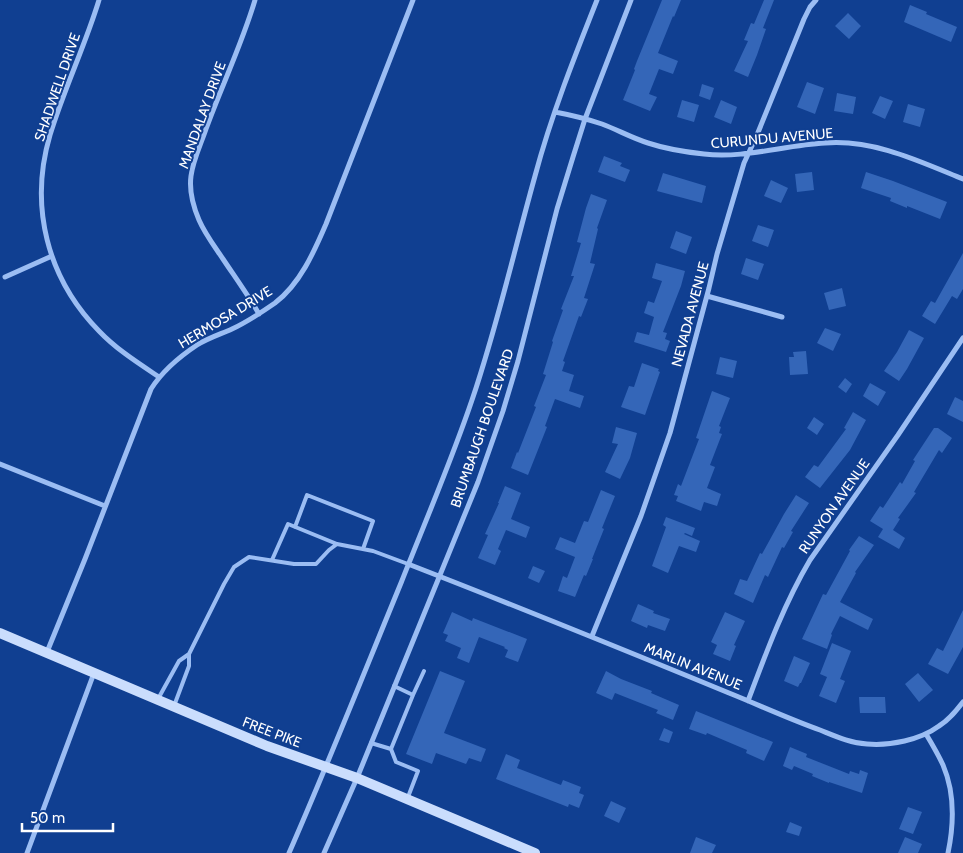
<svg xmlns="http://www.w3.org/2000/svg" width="963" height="853" font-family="Cabin,sans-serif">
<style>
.building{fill:#3466b8}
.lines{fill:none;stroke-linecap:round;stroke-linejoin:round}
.service{stroke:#9bbdf3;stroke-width:4}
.minor{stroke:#9bbdf3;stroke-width:5}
.secondary{stroke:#caddfd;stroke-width:10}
.labels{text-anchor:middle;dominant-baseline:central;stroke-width:4;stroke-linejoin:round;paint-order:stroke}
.street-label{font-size:14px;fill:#fff;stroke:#103f91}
</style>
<rect width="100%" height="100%" fill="#103f91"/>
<!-- building -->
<path class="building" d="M662 0H681L674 17 673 16 658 53 678 61 673 74 659 69 649 94 657 97 650 111 623 100 635 70 634 69 637 61Z
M764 0H774L763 28 766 29 757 55 748 77 734 71 748 41 744 40 751 23 754 24Z
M910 5 927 12 926 14 957 27 951 42 904 22Z
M848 13 861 26 849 39 835 26Z
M807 82 824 88 815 114 797 107Z
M702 84 714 88 710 100 699 96Z
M837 93 856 97 853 114 834 111Z
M880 96 893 101 885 119 872 113Z
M682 100 699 105 694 122 677 117Z
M721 100 737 107 731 124 714 117Z
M908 104 925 109 920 127 903 122Z
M604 156 622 163 620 166 630 170 625 182 598 172Z
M812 172 814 190 797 192 795 174Z
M866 172 893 181 947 202 940 219 907 206V208L890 201 891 198 861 188Z
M663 173 706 186 702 203 657 191Z
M771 180 788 188 781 203 764 196Z
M591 194 607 200 597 228 598 229 590 263 595 264 584 298 588 299 581 317 579 316 563 361 565 362 562 371 574 375 569 391 584 396 580 408 555 399 545 426 547 427 528 475 511 468 517 452 518 453 536 407 534 406 546 375 543 374 553 342 552 341 563 310 561 309 574 276H571L581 243 577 242 586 208Z
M758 225 774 230 768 247 752 241Z
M676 231 692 237 686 254 670 248Z
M963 253V289L957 299 952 296 935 324 922 316 931 301 935 303Z
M746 258 764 264 758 280 741 274Z
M656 263 685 271 681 286 663 332 667 333 665 339 670 341 666 352 634 342 637 332 649 335 654 317 644 313 648 301 654 303 662 281 652 278Z
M842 288 846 306 829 310 824 293Z
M825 328 841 334 833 351 817 343Z
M909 330 924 338 907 369 899 381 884 371 897 352Z
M806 351 808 374 790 375 789 357H794L793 352Z
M720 357 737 361 733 378 716 374Z
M642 363 659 369 658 371 660 372 645 415 621 407 629 386 634 387Z
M845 378 852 384 846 393 838 387Z
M870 383 886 392 878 406 863 396Z
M712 391 730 398 719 426 721 427 719 433 722 434 710 465 715 467 707 488 721 494 717 506 704 502 701 511 676 501 678 496 674 495 678 484 681 486 699 439 696 438Z
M955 397 963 401V422L947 414Z
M853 412 866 420 850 450 820 488 805 477 814 465 818 467 846 429 844 428Z
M814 417 824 424 817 435 807 428Z
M616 427 637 433 630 458 620 479 605 472 618 444 612 443Z
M934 428H938L952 438 942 453 939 450 914 492 916 493 898 518 900 519 893 530 905 538 899 549 878 537 883 529 870 521 880 506 883 508 900 482 902 484 915 461 913 460Z
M505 486 521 493 511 519 530 527 526 538 506 530 498 549 501 551 495 565 478 558 488 535 485 534 499 503H498Z
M601 490 615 496 602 528 604 529 592 559H593L586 576 584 575 575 597 558 591 563 576 567 578 575 557 555 549 560 537 575 543 584 521 588 522Z
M796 495 809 503 791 531 793 532 784 548 782 547 768 577 765 575 753 603 734 594 740 579 747 581 760 553 762 554 784 514Z
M666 517 695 528 692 536 685 533 684 534 700 541 696 552 679 546 668 573 652 566 666 527 663 525Z
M859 536 874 545 855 572 856 573 840 602 873 619 868 630 840 616 831 634 832 635 827 649 802 639 823 594 826 595 850 551 849 550Z
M533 566 545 571 539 583 528 578Z
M638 604 654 611 653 613 670 619 665 631 648 625 647 628 631 621Z
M963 610V647L948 674 928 664 937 648 943 651Z
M452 612 472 621 473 618 527 639 518 662 505 657 508 650 504 648 505 647 479 637 469 663 457 658 461 648 445 641 448 635 443 633Z
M725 612 745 621 734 645 736 646 730 661 713 654 717 645 711 642Z
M832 643 851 651 840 679 845 681 836 703 819 696 827 677 820 674Z
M794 656 810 663 801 683H800L798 687 784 681Z
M440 671 465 681 444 733 486 749 481 762 469 758 466 764 436 753 432 764 406 754Z
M606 671 621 679 652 691 651 693 679 705 673 720 656 713 658 710 615 693 612 700 596 693Z
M918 673 933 690 919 702 905 684Z
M859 697H885L886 713H860Z
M696 711 773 742 764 761 746 753 747 750 707 733 706 735 689 729Z
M664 728 673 732 669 743 659 740Z
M790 747 807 754 806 757 849 774 850 771 859 774 860 770 868 773 862 793 829 782V783L812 776 813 774 794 766 792 770 783 766Z
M506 754 520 760 517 768 561 785 563 780 581 787 579 793 584 795 579 808 569 804 568 807 496 779Z
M611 801 626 808 619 823 604 816Z
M908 807 922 812 913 834 899 829Z
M790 822 802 827 799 836 786 832Z
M696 837 716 845 712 853H690Z
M905 837 922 844 918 853H898Z"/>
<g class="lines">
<!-- service -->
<path class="service" d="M295 527 307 495 373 521 363 549
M272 560 288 524 337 544
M189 654 224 584 234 567 249 557 294 564H316L329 550 337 544 373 551 408 564
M413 695 424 671
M158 699 179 661 189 654V666L174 706
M371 743 391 749 413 695 394 686
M391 749 396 762 418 771 408 797"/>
<!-- minor -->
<path class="minor" d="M99 0C85 46 64 89 50 135 29 206 47 278 99 331 116 349 138 363 159 377
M255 0C242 44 222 85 206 129 201 144 193 160 191 176 189 191 193 206 199 220 205 234 215 247 223 259 235 277 248 295 259 314
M555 112C571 115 587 119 602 124 618 130 632 138 648 143 666 149 685 152 704 154 743 159 785 145 825 143 873 139 919 161 963 179
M5 277 52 256
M707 296 782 317
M0 464 105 506
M408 564C516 606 622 649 729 693 759 705 789 719 820 730 835 736 850 743 867 744 890 746 920 740 939 726 949 720 956 711 963 702
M592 636 641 516 670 433 709 288 717 254 744 163 757 135 804 19 810 7 816 0
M47 652 85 559 151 389C163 370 179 357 197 345 208 338 221 334 232 329 247 322 262 312 275 303 300 284 314 252 326 224L413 0
M748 701C766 653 784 604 810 560L898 435 963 338
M926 734C932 744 938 754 943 765 955 793 954 824 948 853
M27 853 94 673
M289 853C328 764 364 673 401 583 425 522 451 462 472 400 497 327 514 251 535 176 551 116 574 58 597 0
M324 853 357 778 478 482 503 411 518 361 557 209 573 157 585 119 631 0"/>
<!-- secondary -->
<path class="secondary" d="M0 633 267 746 357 778 535 853"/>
</g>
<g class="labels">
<!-- street labels -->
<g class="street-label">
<text transform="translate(57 87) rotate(-71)">SHADWELL DRIVE</text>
<text transform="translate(202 115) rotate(-70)">MANDALAY DRIVE</text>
<text transform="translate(772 138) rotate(-5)">CURUNDU AVENUE</text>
<text transform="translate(690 314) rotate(-75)">NEVADA AVENUE</text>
<text transform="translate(225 317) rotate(-31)">HERMOSA DRIVE</text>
<text transform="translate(482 428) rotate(-71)">BRUMBAUGH BOULEVARD</text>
<text transform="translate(834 506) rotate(-55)">RUNYON AVENUE</text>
<text transform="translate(693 666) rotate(22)">MARLIN AVENUE</text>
<text transform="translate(272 732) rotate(21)">FREE PIKE</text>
</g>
</g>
<!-- scale -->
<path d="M22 823v8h91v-8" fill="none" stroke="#ffffff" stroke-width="2.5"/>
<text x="30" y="823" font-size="15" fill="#ffffff" stroke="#103f91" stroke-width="4" paint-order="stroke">50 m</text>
</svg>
